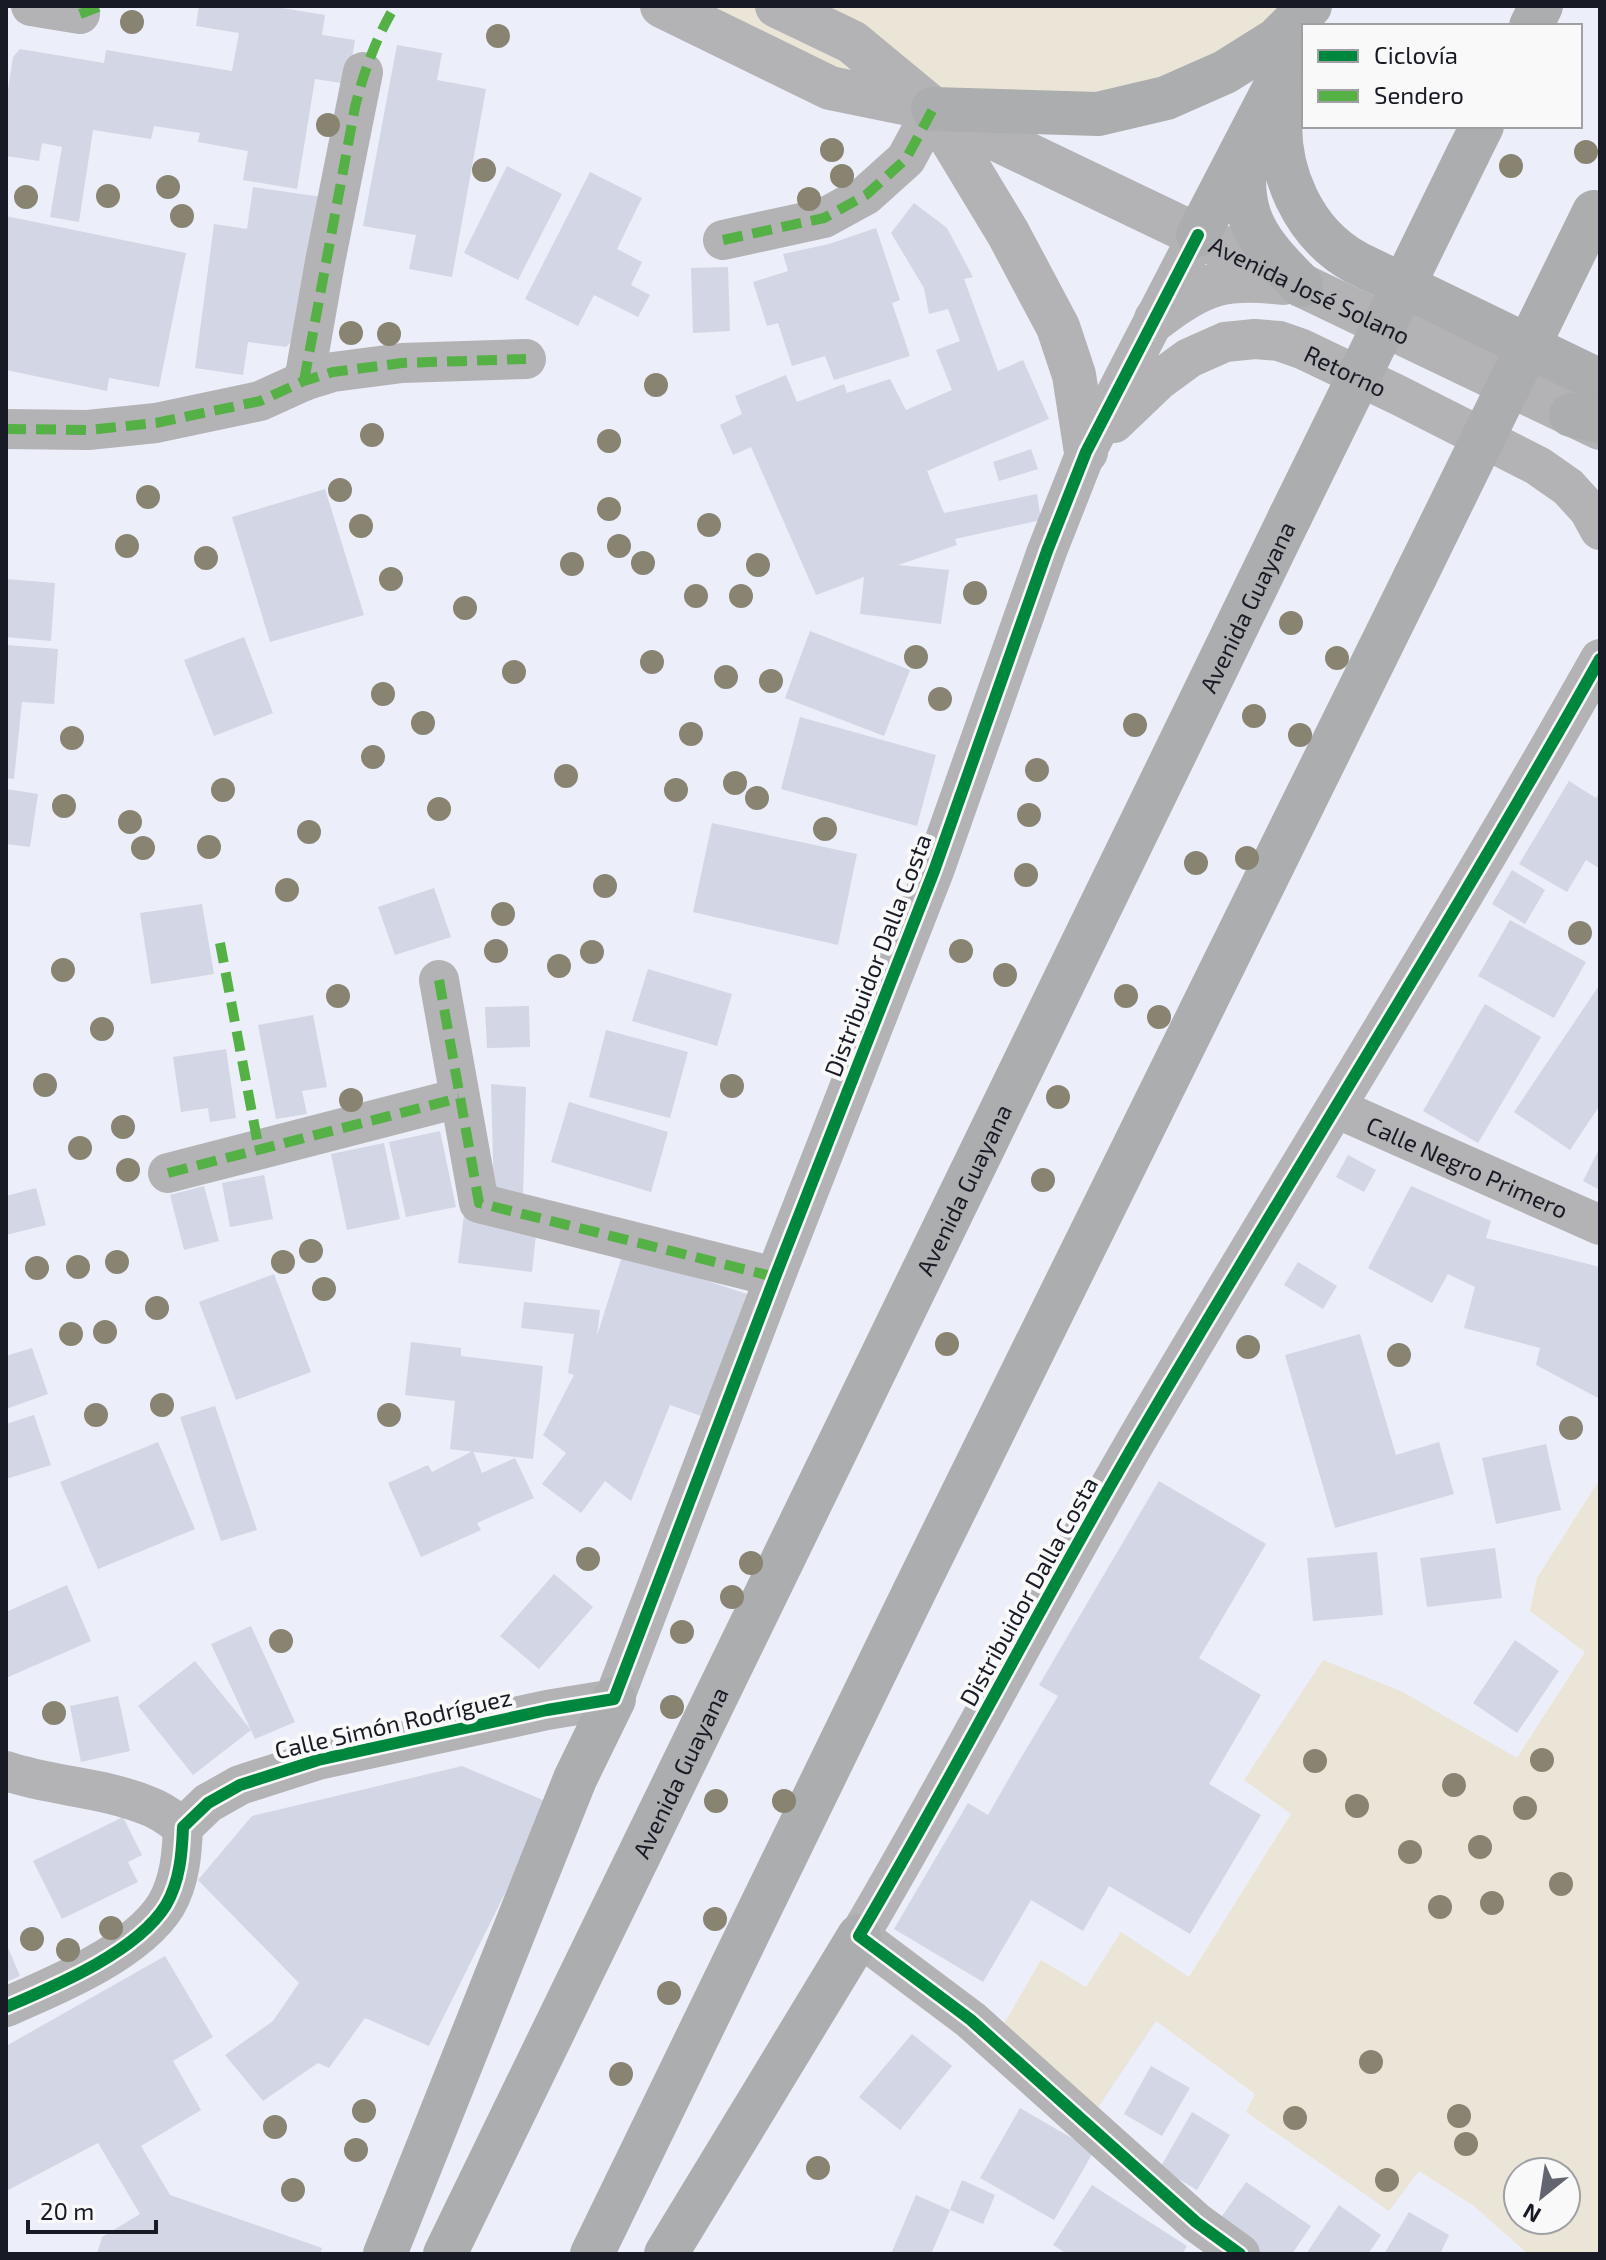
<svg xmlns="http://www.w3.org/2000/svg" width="1606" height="2260" font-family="'Exo 2',sans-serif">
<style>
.green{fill:#eae5d6;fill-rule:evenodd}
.building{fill:#d3d6e4}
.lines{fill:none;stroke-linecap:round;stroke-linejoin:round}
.minor{stroke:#b3b2b5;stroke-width:40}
.tertiary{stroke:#b3b2b5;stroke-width:44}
.primary{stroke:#acadae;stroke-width:44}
.primary-bridge{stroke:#acadae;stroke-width:44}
.quiet{stroke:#55b145;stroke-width:10;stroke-dasharray:20 10;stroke-linecap:butt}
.cycleway-casing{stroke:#f9f9f9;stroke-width:17}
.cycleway{stroke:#00873e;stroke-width:12}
.tree{fill:#898372}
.labels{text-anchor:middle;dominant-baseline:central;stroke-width:8;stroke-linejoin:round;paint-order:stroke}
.street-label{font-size:24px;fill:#181a25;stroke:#f9f9f9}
</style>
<rect width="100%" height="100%" fill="#eceef9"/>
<!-- green -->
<path class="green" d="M662 6H1310L1166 98 933 109Z
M1600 1479V2254H1528L1474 2206 1419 2171 1389 2211 1246 2112 1255 2094 1156 2021 1087 2124 994 2041 1041 1960 1086 1987 1121 1932 1189 1977 1291 1814 1244 1780 1323 1660 1403 1692 1517 1758 1585 1652 1530 1611 1537 1578ZM1518 2172H1566V2220H1518Z"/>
<!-- building -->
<path class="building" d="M199 6H270L325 15 322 35 355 40 348 84 315 79 297 189 243 180 248 151 198 142 200 133 154 126 151 139 93 130 79 222 50 217 62 147 42 143 39 161 6 156V103L13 57 20 49 104 63 106 50 232 71 239 33 196 26Z
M397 45 442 53 437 80 486 89 452 277 409 269 416 235 363 226Z
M507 166 562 194 518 280 464 253Z
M590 172 642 198 617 249 642 262 631 285 650 295 638 317 594 295 578 326 525 299Z
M253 187 322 197 304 328 286 347 248 342 243 375 195 368 214 224 247 229Z
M914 203 947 228 973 277 964 279 998 371 1023 360 1049 419 927 471 944 513 1037 494 1041 520 955 539 957 545 898 565 949 570 941 624 860 614 864 577 816 595 751 447 733 455 720 425 742 414 735 396 786 375 797 402 844 384 847 393 890 379 906 410 952 390 936 350 960 341 948 309 929 314 924 288 891 233Z
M6 216 186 253 159 387 109 378 107 391 6 370Z
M876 228 900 300 892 303 910 356 834 380 825 356 792 366 778 323 767 326 753 282 788 271 783 254 829 244Z
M728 267 730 331 693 333 691 268Z
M1031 449 1038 469 999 481 993 462Z
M325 489 364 615 270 642 232 517Z
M6 579 55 583 51 641 6 637Z
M810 631 910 670 884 736 785 698Z
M244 637 273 713 214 736 184 660Z
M6 645 58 649 54 704 22 702 14 779 6 778Z
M800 717 936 755 917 826 781 789Z
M1569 781 1596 798 1600 791V869L1586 860 1567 892 1519 864Z
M6 789 38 794 30 847 6 844Z
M712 823 857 854 838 945 693 912Z
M1512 870 1545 890 1525 924 1492 904Z
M434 888 451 937 395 955 378 907Z
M202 904 214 974 151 984 140 913Z
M1510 920 1586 962 1554 1018 1478 976Z
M648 969 732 994 717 1046 632 1021Z
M1600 984V1105L1570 1150 1514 1112Z
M1485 1004 1541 1037 1478 1143 1423 1111Z
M529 1006 530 1047 487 1048 485 1007Z
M313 1015 327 1087 302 1091 307 1114 276 1119 258 1025Z
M606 1030 688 1052 670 1118 589 1097Z
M226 1049 236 1118 210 1122 208 1108 181 1112 173 1057Z
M491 1084 526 1087 523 1196H494Z
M569 1102 668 1132 651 1192 551 1162Z
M440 1131 456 1207 406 1217 389 1142Z
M384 1143 400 1219 347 1230 331 1154Z
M1600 1147V1190L1583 1181Z
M1348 1155 1376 1170 1364 1192 1336 1177Z
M264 1175 273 1219 230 1227 222 1183Z
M204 1186 219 1241 184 1250 170 1195Z
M1411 1186 1491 1221 1486 1238 1600 1267V1399L1536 1365 1540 1348 1464 1328 1475 1287 1448 1274 1432 1303 1368 1268Z
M36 1188 46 1225 6 1235V1196Z
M464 1215 537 1224 532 1272 458 1263Z
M623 1253 750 1295 707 1418 670 1405 631 1501 605 1481 581 1513 542 1484 566 1453 543 1435 574 1375 568 1373 574 1334 521 1328 524 1302 600 1310 597 1336Z
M1298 1262 1337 1286 1323 1309 1284 1285Z
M274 1274 311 1372 236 1400 199 1302Z
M1360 1334 1396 1455 1439 1442 1454 1494 1335 1528 1285 1355Z
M411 1342 461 1348V1356L543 1366 533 1459 450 1449 455 1401 405 1395Z
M32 1348 48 1394 6 1409V1356Z
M215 1406 257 1530 221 1541 180 1417Z
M34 1415 51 1465 6 1479V1424Z
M158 1442 195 1529 98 1569 60 1482Z
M1546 1444 1561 1510 1496 1524 1482 1458Z
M473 1451 482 1473 515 1458 534 1498 477 1523 481 1530 421 1557 388 1483 428 1465 432 1472Z
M1159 1481 1266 1544 1199 1658 1261 1695 1209 1784 1261 1815 1190 1934 1109 1886 1083 1931 1031 1900 983 1982 894 1929 968 1803 988 1815 1019 1761 1058 1696 1039 1685Z
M1495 1548 1502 1598 1427 1607 1420 1558Z
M1377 1552 1383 1615 1313 1621 1307 1558Z
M554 1574 593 1607 539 1669 500 1636Z
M67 1585 91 1641 6 1678V1612Z
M251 1626 295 1722 255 1739 211 1644Z
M1515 1640 1559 1671 1517 1733 1473 1703Z
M195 1661 251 1730 193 1775 138 1706Z
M118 1696 130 1751 81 1762 70 1706Z
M462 1766 550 1803 429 2046 365 2018 329 2068 318 2063 263 2101 225 2055 273 2021 299 1983 198 1880 252 1816Z
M123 1817 142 1855 128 1862 138 1882 62 1919 33 1861Z
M6 1943 20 1976 6 1982Z
M165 1956 213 2037 173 2061 201 2110 141 2146 170 2195 322 2248 320 2254H97L102 2237 140 2214 98 2143 6 2191V2046Z
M912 2034 952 2066 900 2130 859 2097Z
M1151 2066 1190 2088 1162 2136 1124 2114Z
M1020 2108 1094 2151 1054 2220 980 2178Z
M1192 2112 1230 2135 1197 2190 1160 2168Z
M962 2180 995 2195 983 2224 950 2210Z
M1246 2182 1311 2226 1292 2254H1256L1215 2226Z
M1092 2185 1187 2246 1182 2254H1067L1053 2245Z
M916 2195 950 2210 931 2254H891Z
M1339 2205 1381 2235 1368 2254H1306Z
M1409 2212 1449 2235 1440 2254H1384Z"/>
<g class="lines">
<!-- minor -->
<g class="minor">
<path d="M31 6 80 14"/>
<path d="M723 240 824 218 866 195 906 159 933 109"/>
<path d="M304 381 325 262 363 72"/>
<path id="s1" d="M1114 423 1159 380 1189 358 1225 342 1255 339 1279 341 1302 349 1398 395 1538 466 1568 487 1589 510 1600 530"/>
<path d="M6 429 88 430 156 423 260 401 304 381 333 372 402 363 526 359"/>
<path d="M439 980 479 1203 775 1277"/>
<path id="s2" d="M1336 1108 1600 1225"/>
<path d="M168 1173 459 1098"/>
<path d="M6 1771C53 1787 105 1787 151 1807 162 1811 173 1820 183 1827"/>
<path d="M6 2007C55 1986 137 1952 166 1905 180 1881 182 1853 183 1827L208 1803 240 1785 318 1760 547 1710 614 1699 775 1277 934 871 1047 551 1086 452 1198 235"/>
<path d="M1240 2254 1196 2222 971 2020 859 1936C962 1762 1053 1580 1157 1405 1304 1156 1458 911 1600 659"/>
</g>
<!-- tertiary -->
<g class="tertiary">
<path id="s3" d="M662 6 830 88 933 109 1600 428"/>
<path d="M777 6 852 42 933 109 1008 233 1058 327 1074 375 1086 452"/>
<path d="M1156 319C1202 283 1225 276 1283 283"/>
</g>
<!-- primary -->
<g class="primary">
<path d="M1531 26 1541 6"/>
<path d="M1290 60C1287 76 1282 93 1281 109 1275 170 1303 234 1357 263L1600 381"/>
<path d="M933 109 1098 114 1166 98 1225 72 1276 40 1310 6"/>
<path d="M1247 149C1236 216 1257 240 1301 285"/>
<path d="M1468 154 1482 126"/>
<path d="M1198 235 1278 81"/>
<path d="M1571 415 1600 421"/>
<path d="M385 2254 575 1779 614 1699"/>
<path id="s4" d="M445 2254 1290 517"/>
<path d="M592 2254 914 1592 1415 577"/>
<path d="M666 2254 859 1936"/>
</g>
<!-- primary-bridge -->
<path class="primary-bridge" d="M1290 517 1468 154
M1415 577 1594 212"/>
<!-- quiet -->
<path class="quiet" d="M80 14 101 6
M723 240 824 218 866 195 906 159 933 109
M304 381 355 107C364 71 376 38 395 6
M6 429 88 430 156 423 260 401 304 381 333 372 402 363 526 359
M220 943 259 1150
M439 980 479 1203 775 1277
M168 1173 459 1098"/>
<defs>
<path id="cycleway" d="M6 2007C55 1986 137 1952 166 1905 180 1881 182 1853 183 1827L208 1803 240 1785 318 1760 547 1710 614 1699 775 1277 934 871 1047 551 1086 452 1198 235
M1240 2254 1196 2222 971 2020 859 1936C962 1762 1053 1580 1157 1405 1304 1156 1458 911 1600 659"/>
</defs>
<!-- cycleway casing -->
<use href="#cycleway" class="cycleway-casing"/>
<!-- cycleway -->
<use href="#cycleway" class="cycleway"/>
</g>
<!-- trees -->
<g class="tree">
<circle cx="132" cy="22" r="12"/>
<circle cx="498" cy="36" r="12"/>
<circle cx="328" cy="125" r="12"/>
<circle cx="832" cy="150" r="12"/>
<circle cx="1586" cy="152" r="12"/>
<circle cx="1511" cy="166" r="12"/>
<circle cx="484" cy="170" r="12"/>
<circle cx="842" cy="176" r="12"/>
<circle cx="168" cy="187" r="12"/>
<circle cx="108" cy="196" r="12"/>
<circle cx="26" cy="197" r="12"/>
<circle cx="809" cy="199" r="12"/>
<circle cx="182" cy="216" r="12"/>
<circle cx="351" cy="333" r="12"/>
<circle cx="389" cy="334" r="12"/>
<circle cx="656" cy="385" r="12"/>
<circle cx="372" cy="435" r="12"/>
<circle cx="609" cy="441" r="12"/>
<circle cx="340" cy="490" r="12"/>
<circle cx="148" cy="497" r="12"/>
<circle cx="609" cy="509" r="12"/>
<circle cx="709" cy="525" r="12"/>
<circle cx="361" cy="526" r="12"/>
<circle cx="127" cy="546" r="12"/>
<circle cx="619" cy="546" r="12"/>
<circle cx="206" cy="558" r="12"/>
<circle cx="643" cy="563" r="12"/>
<circle cx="572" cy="564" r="12"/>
<circle cx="758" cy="565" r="12"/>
<circle cx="391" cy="579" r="12"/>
<circle cx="975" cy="593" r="12"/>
<circle cx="696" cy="596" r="12"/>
<circle cx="741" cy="596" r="12"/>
<circle cx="465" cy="608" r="12"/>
<circle cx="1291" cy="623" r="12"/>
<circle cx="916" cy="657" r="12"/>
<circle cx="1337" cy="658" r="12"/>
<circle cx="652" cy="662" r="12"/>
<circle cx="514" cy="672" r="12"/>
<circle cx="726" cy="677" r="12"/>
<circle cx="771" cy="681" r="12"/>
<circle cx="383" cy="694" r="12"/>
<circle cx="940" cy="699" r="12"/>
<circle cx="1254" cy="716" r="12"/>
<circle cx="423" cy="723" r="12"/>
<circle cx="1135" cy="725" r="12"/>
<circle cx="691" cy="734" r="12"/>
<circle cx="1300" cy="735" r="12"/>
<circle cx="72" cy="738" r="12"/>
<circle cx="373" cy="757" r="12"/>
<circle cx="1037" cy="770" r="12"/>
<circle cx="566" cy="776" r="12"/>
<circle cx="735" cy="783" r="12"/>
<circle cx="223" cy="790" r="12"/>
<circle cx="676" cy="790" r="12"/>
<circle cx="757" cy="798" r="12"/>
<circle cx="64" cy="806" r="12"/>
<circle cx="439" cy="809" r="12"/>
<circle cx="1029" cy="815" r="12"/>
<circle cx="130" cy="822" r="12"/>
<circle cx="825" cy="829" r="12"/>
<circle cx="309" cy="832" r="12"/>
<circle cx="209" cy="847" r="12"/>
<circle cx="143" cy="848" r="12"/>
<circle cx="1247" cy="858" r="12"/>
<circle cx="1196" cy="863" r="12"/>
<circle cx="1026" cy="875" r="12"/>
<circle cx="605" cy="886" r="12"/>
<circle cx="287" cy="890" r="12"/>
<circle cx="503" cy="914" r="12"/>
<circle cx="1580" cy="933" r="12"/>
<circle cx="496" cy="951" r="12"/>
<circle cx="961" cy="951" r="12"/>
<circle cx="592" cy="952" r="12"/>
<circle cx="559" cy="966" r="12"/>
<circle cx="63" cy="970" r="12"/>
<circle cx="1005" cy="975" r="12"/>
<circle cx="338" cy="996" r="12"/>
<circle cx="1126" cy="996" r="12"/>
<circle cx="1159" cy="1017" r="12"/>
<circle cx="102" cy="1029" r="12"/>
<circle cx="45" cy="1085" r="12"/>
<circle cx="732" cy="1086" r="12"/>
<circle cx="1058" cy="1097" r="12"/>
<circle cx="351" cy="1100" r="12"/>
<circle cx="123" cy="1127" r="12"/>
<circle cx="80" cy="1148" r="12"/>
<circle cx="128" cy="1170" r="12"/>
<circle cx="1043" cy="1180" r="12"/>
<circle cx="311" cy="1251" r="12"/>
<circle cx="117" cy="1262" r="12"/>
<circle cx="283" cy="1262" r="12"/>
<circle cx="78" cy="1267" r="12"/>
<circle cx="37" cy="1268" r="12"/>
<circle cx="324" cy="1289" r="12"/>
<circle cx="157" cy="1308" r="12"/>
<circle cx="105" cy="1332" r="12"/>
<circle cx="71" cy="1334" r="12"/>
<circle cx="947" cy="1344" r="12"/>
<circle cx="1248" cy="1347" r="12"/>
<circle cx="1399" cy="1355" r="12"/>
<circle cx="162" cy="1405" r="12"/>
<circle cx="96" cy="1415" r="12"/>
<circle cx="389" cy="1415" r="12"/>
<circle cx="1571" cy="1428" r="12"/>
<circle cx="588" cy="1559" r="12"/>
<circle cx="751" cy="1563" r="12"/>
<circle cx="732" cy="1597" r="12"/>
<circle cx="682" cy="1632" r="12"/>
<circle cx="281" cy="1641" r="12"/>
<circle cx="672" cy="1707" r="12"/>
<circle cx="54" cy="1713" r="12"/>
<circle cx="1542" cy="1760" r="12"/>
<circle cx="1315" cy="1761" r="12"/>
<circle cx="1454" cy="1785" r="12"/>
<circle cx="716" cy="1801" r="12"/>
<circle cx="784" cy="1801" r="12"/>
<circle cx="1357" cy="1806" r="12"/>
<circle cx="1525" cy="1808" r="12"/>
<circle cx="1480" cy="1847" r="12"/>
<circle cx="1410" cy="1852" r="12"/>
<circle cx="1561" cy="1884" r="12"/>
<circle cx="1492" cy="1903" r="12"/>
<circle cx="1440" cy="1907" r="12"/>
<circle cx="715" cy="1919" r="12"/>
<circle cx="111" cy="1928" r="12"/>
<circle cx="32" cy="1939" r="12"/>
<circle cx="68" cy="1950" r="12"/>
<circle cx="669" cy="1993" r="12"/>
<circle cx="1371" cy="2062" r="12"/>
<circle cx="621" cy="2074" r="12"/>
<circle cx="364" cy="2111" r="12"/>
<circle cx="1459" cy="2116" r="12"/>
<circle cx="1295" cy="2118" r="12"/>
<circle cx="275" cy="2127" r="12"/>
<circle cx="1466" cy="2144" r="12"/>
<circle cx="356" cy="2150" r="12"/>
<circle cx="818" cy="2168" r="12"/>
<circle cx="1387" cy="2180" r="12"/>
<circle cx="293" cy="2190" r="12"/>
</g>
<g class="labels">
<!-- street labels -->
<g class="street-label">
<text stroke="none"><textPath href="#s3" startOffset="710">Avenida José Solano</textPath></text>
<text stroke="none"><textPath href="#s1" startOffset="266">Retorno</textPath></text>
<text stroke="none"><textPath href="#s4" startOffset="1832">Avenida Guayana</textPath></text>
<text transform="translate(877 955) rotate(-69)">Distribuidor Dalla Costa</text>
<text stroke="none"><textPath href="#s2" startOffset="144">Calle Negro Primero</textPath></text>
<text stroke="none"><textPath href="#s4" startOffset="1184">Avenida Guayana</textPath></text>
<text transform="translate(1028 1591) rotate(-61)">Distribuidor Dalla Costa</text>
<text transform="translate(393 1723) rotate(-13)">Calle Simón Rodríguez</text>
<text stroke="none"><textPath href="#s4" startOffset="536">Avenida Guayana</textPath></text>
</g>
</g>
<!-- border -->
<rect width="1606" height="2260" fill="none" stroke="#181a25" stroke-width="16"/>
<!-- legend -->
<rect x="1302" y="24" width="280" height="104" fill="#f9f9f9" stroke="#9fa0a4" stroke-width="2"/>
<rect x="1318" y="50" width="40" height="12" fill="#00873e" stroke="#9fa0a4" stroke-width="2"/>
<text x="1374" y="64" font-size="24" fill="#181a25">Ciclovía</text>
<rect x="1318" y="90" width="40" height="12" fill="#55b145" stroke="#9fa0a4" stroke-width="2"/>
<text x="1374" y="104" font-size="24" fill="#181a25">Sendero</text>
<!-- north arrow -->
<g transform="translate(1542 2196) rotate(210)"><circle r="38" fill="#f9f9f9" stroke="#9fa0a4" stroke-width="2"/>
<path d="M0-6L14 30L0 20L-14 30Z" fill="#62646f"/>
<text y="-12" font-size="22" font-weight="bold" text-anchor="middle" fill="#181a25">N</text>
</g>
<!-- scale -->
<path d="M28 2220v12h128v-12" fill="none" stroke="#181a25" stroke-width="4"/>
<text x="40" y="2220" font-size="24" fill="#181a25" stroke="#f9f9f9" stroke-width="6" paint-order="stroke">20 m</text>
</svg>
